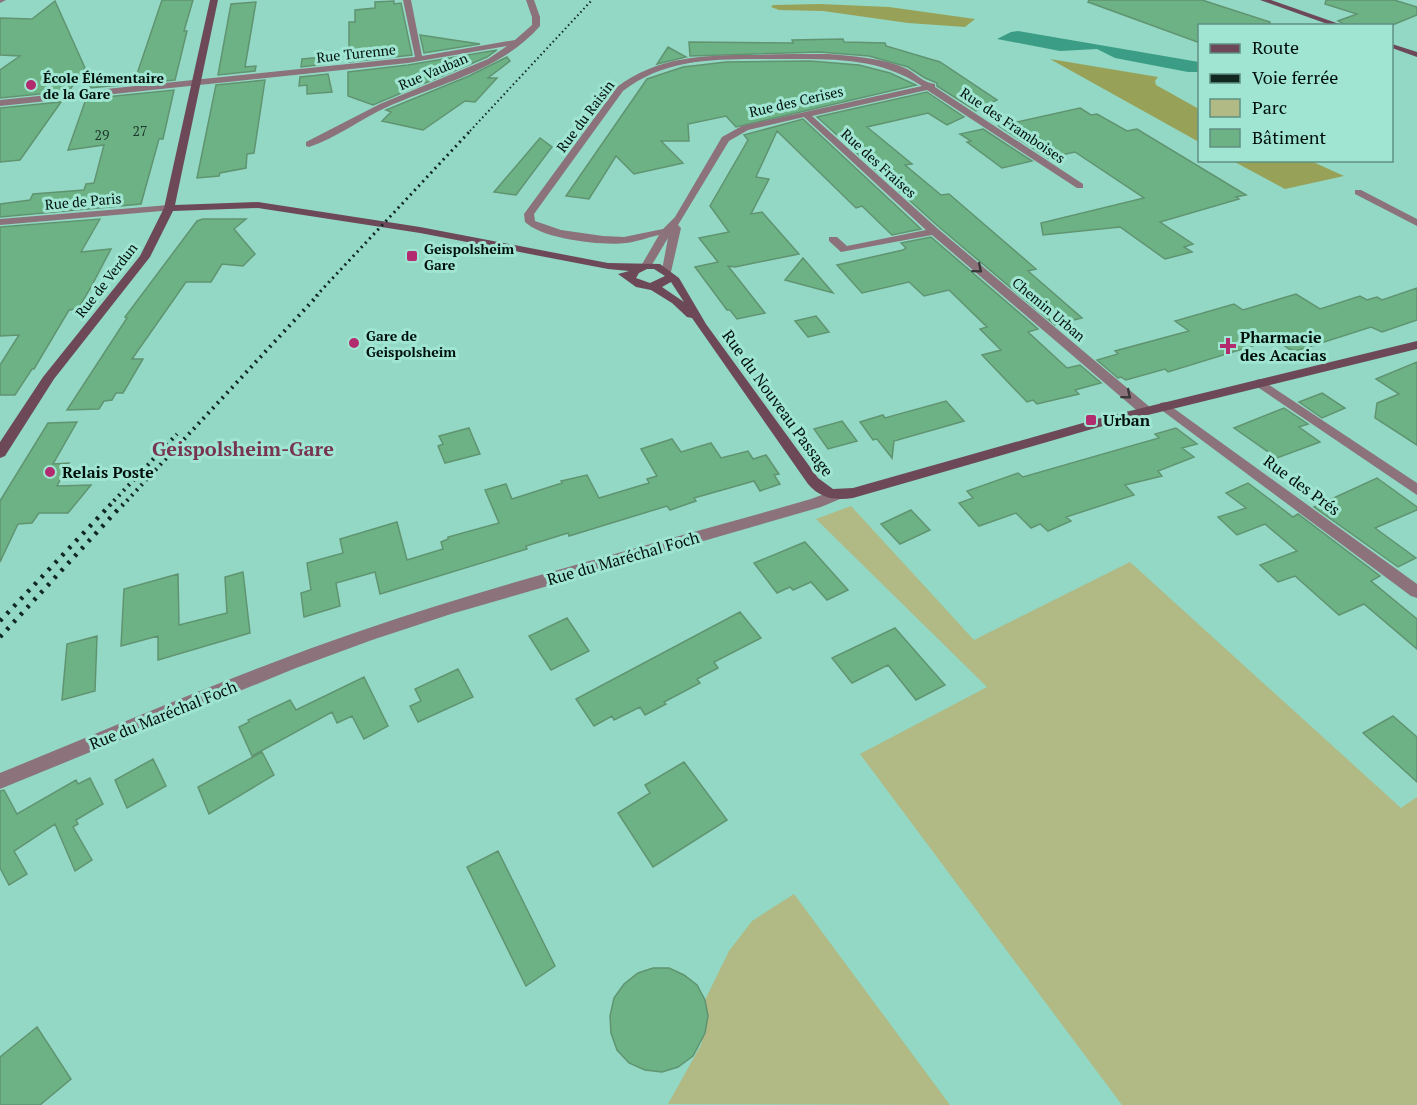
<svg xmlns="http://www.w3.org/2000/svg" width="1417" height="1105" font-family="'PT Serif',serif">
<style>
.green{fill:#b1b985}
.forest{fill:#98a158}
.water{fill:#3c9d86}
.building{fill:#6db285;stroke:#609471;stroke-width:1.5}
.lines{fill:none;stroke-linecap:round;stroke-linejoin:round}
.street{fill:#8b727b;fill-rule:evenodd}
.secondary{fill:#6d4957;fill-rule:evenodd}
.rail-far3{stroke:#112821;stroke-width:2;stroke-dasharray:1.5 3;stroke-linecap:butt}
.rail-far2{stroke:#112821;stroke-width:3;stroke-dasharray:2 4;stroke-linecap:butt}
.rail-far1{stroke:#112821;stroke-width:4;stroke-dasharray:2 5;stroke-linecap:butt}
.rail{stroke:#112821;stroke-width:4.5;stroke-dasharray:3 7;stroke-linecap:butt}
.oneway{stroke:#383738}
.poi-dot{fill:#b22b6f;stroke:#9fe5d1;stroke-width:2}
.labels{text-anchor:middle;dominant-baseline:central;stroke-width:6;stroke-linejoin:round;paint-order:stroke}
.far-street-label{font-size:14px;fill:#00100b;stroke:#9fe5d1}
.far-poi-label{font-size:14px;font-weight:bold;fill:#00100b;stroke:#9fe5d1;text-anchor:start}
.number-label{font-size:14px;fill:#1b382a}
.poi-label{font-size:16px;font-weight:bold;fill:#00100b;stroke:#9fe5d1;text-anchor:start}
.street-label{font-size:16px;fill:#00100b;stroke:#9fe5d1}
.quarter-label{font-size:20px;font-weight:bold;fill:#783552;stroke:#9fe5d1}
</style>
<rect width="100%" height="100%" fill="#92d8c4"/>
<!-- green -->
<path class="green" d="M851 506 974 640 1130 562 1401 808 1417 797V1105H1122L860 754 987 687 816 519Z
M794 894 950 1105 668 1104 701 1045 708 1016 705 1000 729 951 752 921Z"/>
<!-- forest -->
<path class="forest" d="M820 4 889 7 975 19 965 27 908 23 823 11 779 10 771 7 773 5Z
M1050 59 1158 77 1155 81 1156 85 1199 109V142Z
M1233 161H1311L1344 176 1285 189Z"/>
<!-- water -->
<path class="water" d="M1018 31 1199 62V72H1188L1115 58 1097 49 1060 51 997 39 1011 32Z"/>
<!-- building -->
<path class="building" d="M162 0H193L184 31H187L175 80 90 88 94 78 137 74Z
M1089 0H1202L1270 22V26H1200V43L1088 2Z
M1326 0H1394L1417 7V15L1390 26H1347L1338 21 1357 14 1325 4Z
M55 1 85 68 69 91 0 98V70L20 56 0 55V18L32 19Z
M394 1V4L401 3 412 55 349 62V22H355V10L375 8V2Z
M256 2 245 67 256 66 255 71 218 75 231 4Z
M420 35 480 44 424 53Z
M843 39 844 42 885 43 886 46 940 62 997 100 976 111 937 86V83L925 78 908 67 869 56 819 52 690 56 689 42 793 43 792 40Z
M668 47 686 57 657 64Z
M497 50 487 57 373 105 348 96V72L408 65Z
M324 57 325 64 301 67 302 59Z
M507 57 510 61 488 78H497L475 102 465 101 423 130 382 121 391 112 386 110 469 76Z
M726 62 810 61 859 65 890 73 916 85 736 127 726 116 688 124 689 141H661L683 163 634 174 616 156 589 199 566 196 647 79 683 67Z
M328 74 332 92 307 94V85L299 86 300 77Z
M265 80 254 153 247 154 246 168 220 173 219 176 197 178 216 85Z
M174 90 163 139H159L141 204 0 217V204L30 200 33 194 84 190 86 184 94 183 104 145 68 150 86 99Z
M927 92 964 117 947 125 928 113 867 127 912 164 905 165 941 195 949 194 1036 269 1028 271 1082 318 1055 325 939 227 817 117Z
M61 102 20 160 0 162V108Z
M1080 108 1091 115 1097 114 1127 131 1137 129 1246 195 1236 197 1239 199 1160 222 1193 244 1184 247 1192 252 1165 259 1120 227 1043 235 1041 223 1144 198 1075 152 1048 158 999 126Z
M803 119 921 229 892 235 862 206 856 208 777 131 756 177 769 179 751 214 762 212 799 254 735 267 728 266 765 313 737 319 730 310H727L695 267 718 262 699 238 729 232 710 206 748 140 744 135Z
M983 129 1032 161 1002 168 967 142 971 141 960 134Z
M540 138 552 147 516 195 494 192Z
M100 219 81 252 111 249 91 287 78 309 69 310 34 369H32L15 395H0V365L19 335 0 336V227Z
M203 219H246L234 229 255 254 243 266 222 264 211 282H186L132 359H143L123 393H116L112 400 104 401 99 409 67 410 127 318 125 317 197 221Z
M931 237 1038 329 1028 332 1067 368 1080 365 1101 383 1075 390 1079 394 1037 404 1033 400 1027 402 982 355 1001 350 980 329 987 327 949 290 924 296 909 282 862 293 837 265 903 250 906 248 901 243Z
M803 258 833 293 785 280Z
M1417 288V320L1382 332 1371 327 1296 351 1289 349 1275 339 1168 372 1165 369 1126 380 1121 377 1118 378 1097 360 1118 354 1115 351 1189 331 1175 321 1234 304 1243 310 1296 294 1320 309 1360 296 1367 300 1377 297 1382 300Z
M816 316 829 332 808 337 795 321Z
M1417 362V445L1375 418 1377 403 1399 394 1376 379Z
M1322 393 1345 408 1322 418 1299 402Z
M946 401 964 421 894 441 892 458 877 439 873 440 860 422 883 415 885 418Z
M1284 408 1308 424 1299 427 1320 442 1277 458 1234 428Z
M842 421 857 441 828 449 814 429Z
M77 422 53 464 69 463 57 486 91 485 68 513H39L32 523 18 524 0 562V501L48 423Z
M469 428 480 454 445 463 438 446 443 444 439 436Z
M1176 428 1197 444 1182 448 1194 457 1158 471 1162 476 1125 485 1134 495 1066 517 1071 521 1048 531 1040 524 1031 528 1016 513 979 526 959 503 973 498 967 491 1018 473 1023 477 1159 438 1155 434Z
M672 439 681 452 711 443 721 458 748 451 753 459 766 455 779 474 774 475 780 484 760 491 754 481 694 498 696 501 670 510 667 506 569 536 568 533 526 546 527 549 380 594 375 572 336 583 340 606 304 617 301 593 311 590 307 563 343 553 340 539 397 522 407 560 443 549 441 542 448 539V537L499 523 485 490 506 484 512 499 562 483 561 481 587 475 599 498 649 483 647 479 657 476 641 449Z
M1377 478 1417 507V510L1375 528 1416 558 1398 567 1314 507Z
M1248 483 1293 517 1298 514 1380 576 1371 581 1417 619V649L1364 604 1339 615 1295 576 1278 582 1260 565 1297 551 1265 524 1237 535 1218 517 1246 508 1226 493Z
M911 510 930 530 900 544 881 524Z
M805 542 848 590 827 600 811 582 793 590 790 587 777 593 754 563Z
M243 572 250 633 158 660V636L121 646 124 589 178 574 179 625 227 613 225 577Z
M740 612 761 638 714 662 718 668 697 679 700 683 664 702 666 704 645 715 640 707 614 720 612 716 594 726 576 699Z
M567 618 589 651 551 670 529 636Z
M895 628 945 685 916 700 888 665 852 683 832 658Z
M97 636 95 691 62 700 67 644Z
M458 669 473 697 418 722 410 706 421 701 415 689Z
M364 677 388 726 364 739 352 716 337 723 332 712 252 756 239 727 249 722 248 720 290 700 296 710Z
M1393 716 1417 737V782L1363 733Z
M262 752 274 775 209 814 198 787Z
M153 759 166 786 127 808 115 780Z
M684 762 727 820 653 867 618 813 650 793 645 785Z
M90 778 103 804 76 820 78 824 73 827 92 860 75 871 55 824 14 851 27 874 9 885 0 868V791L4 790 17 814 76 780 78 784Z
M498 851 555 966 526 986 467 867Z
M653 968H669L684 975 697 985 705 1000 708 1016 705 1033 693 1056 678 1067 662 1072 645 1070 629 1063 617 1050 611 1033 610 1016 614 998 624 984 638 973Z
M37 1027 71 1079 40 1105H0V1057Z"/>
<g class="lines">
<!-- street -->
<path class="street" d="M0 0H6L0 3Z
M403 0H411L422 56 515 40 532 25V17L526 0H534L540 17V26C502 70 438 84 387 107 361 119 336 138 309 147L306 146V142L380 104 488 59 507 46 408 63 0 106V100L415 57Z
M828 54C853 56 884 58 907 69 916 74 924 83 935 84V87L1083 184V188H1077L927 90 812 116 938 229 1151 408 1152 411 1151 414H1141L932 235 841 252 829 241V237H837L847 246 926 230 804 117 748 130 729 141 678 225 681 228 671 272 667 273 662 270 668 238 650 268 646 269 641 266 659 235C648 237 637 242 626 243 602 246 542 239 525 222L524 214 617 87C658 56 705 55 754 55 779 54 803 54 828 54ZM792 59C840 59 881 59 922 86L742 126 722 137 675 217 663 229 624 237 603 236 561 230 535 221 534 214 623 91C672 53 733 60 792 59Z
M1355 190H1361L1417 219V226L1355 194Z
M169 205 173 206V210L0 225V219Z
M1260 379 1417 483V495L1256 386 1254 383 1256 380Z
M1165 402 1417 584V598L1411 596 1160 409 1159 406 1160 403Z
M835 490 842 495 840 499 821 507 451 614 372 640 296 668 0 789V773C120 724 240 672 363 630 510 580 662 542 811 499Z"/>
<!-- secondary -->
<path class="secondary" d="M210 0H218L175 205 258 202 420 227 608 263 660 264 679 278 706 324 818 478 833 489 853 488 1097 419 1417 341V349L1099 427 853 498C835 501 820 498 808 484L692 318 687 317 672 303 651 290 636 287 618 274 629 271 608 269 420 233 258 208 173 211 150 257 54 379 5 456 0 458V442L43 377 140 256 164 208ZM647 269H654L665 276 650 283 636 278 639 273ZM671 282 684 302 662 287Z
M1260 0H1271L1345 26H1333Z
M1392 44 1417 52V57L1392 48Z"/>
<!-- rail-far3 -->
<path class="rail-far3" d="M470 131 592 0"/>
<!-- rail-far2 -->
<path class="rail-far2" d="M316 296 471 130"/>
<!-- rail-far1 -->
<path class="rail-far1" d="M109 506 177 434
M122 506 318 295"/>
<!-- rail -->
<path class="rail" d="M0 621 111 504
M0 637 123 504"/>
</g>
<!-- one-way arrows -->
<defs><path id="oneway-chevron" d="M-2-3.5L2.5 0L-2 3.5" fill="none" stroke-width="1.6" stroke-linecap="round" stroke-linejoin="round" transform="scale(1.5)"/></defs>
<g class="oneway">
<use href="#oneway-chevron" transform="translate(978 269) rotate(40)"/>
<use href="#oneway-chevron" transform="translate(1127 395) rotate(40)"/>
</g>
<!-- markers -->
<g class="poi-dot">
<circle cx="31" cy="85" r="6"/>
<rect x="406" y="250" width="12" height="12" rx="3"/>
<circle cx="354" cy="343" r="6"/>
<path d="M1225 337h6v6h6v6h-6v6h-6v-6h-6v-6h6z"/>
<rect x="1085" y="414" width="12" height="12" rx="3"/>
<circle cx="50" cy="472" r="6"/>
</g>
<g class="labels">
<!-- far-street labels -->
<g class="far-street-label">
<text transform="translate(356 53) rotate(-6)">Rue Turenne</text>
<text transform="translate(433 71) rotate(-23)">Rue Vauban</text>
<text transform="translate(796 101) rotate(-13)">Rue des Cerises</text>
<text transform="translate(585 116) rotate(-53)">Rue du Raisin</text>
<text transform="translate(1013 125) rotate(34)">Rue des Framboises</text>
<text transform="translate(879 163) rotate(42)">Rue des Fraises</text>
<text transform="translate(83 201) rotate(-5)">Rue de Paris</text>
<text transform="translate(106 280) rotate(-52)">Rue de Verdun</text>
<text transform="translate(1049 309) rotate(40)">Chemin Urban</text>
</g>
<!-- far-poi labels -->
<g class="far-poi-label">
<text x="43" y="77">École Élémentaire<tspan x="43" dy="16">de la Gare</tspan></text>
<text x="424" y="248">Geispolsheim<tspan x="424" dy="16">Gare</tspan></text>
<text x="366" y="335">Gare de<tspan x="366" dy="16">Geispolsheim</tspan></text>
</g>
<!-- number labels -->
<g class="number-label">
<text x="140" y="130">27</text>
<text x="102" y="134">29</text>
</g>
<!-- poi labels -->
<g class="poi-label">
<text x="1240" y="337">Pharmacie<tspan x="1240" dy="18">des Acacias</tspan></text>
<text x="1103" y="420">Urban</text>
<text x="62" y="472">Relais Poste</text>
</g>
<!-- street labels -->
<g class="street-label">
<text transform="translate(778 403) rotate(54)">Rue du Nouveau Passage</text>
<text transform="translate(1302 485) rotate(36)">Rue des Prés</text>
<text transform="translate(623 558) rotate(-16)">Rue du Maréchal Foch</text>
<text transform="translate(163 715) rotate(-22)">Rue du Maréchal Foch</text>
</g>
<!-- quarter labels -->
<g class="quarter-label">
<text x="243" y="448">Geispolsheim-Gare</text>
</g>
</g>
<!-- legend -->
<rect x="1198" y="24" width="195" height="138" fill="#9fe5d1" stroke="#5f9082" stroke-width="1.5"/>
<rect x="1210" y="44" width="30" height="9" fill="#6d4957" stroke="#5f9082" stroke-width="1.5"/>
<text x="1252" y="54" font-size="18" fill="#00100b">Route</text>
<rect x="1210" y="74" width="30" height="9" fill="#112821" stroke="#5f9082" stroke-width="1.5"/>
<text x="1252" y="84" font-size="18" fill="#00100b">Voie ferrée</text>
<rect x="1210" y="99" width="30" height="18" fill="#b1b985" stroke="#5f9082" stroke-width="1.5"/>
<text x="1252" y="114" font-size="18" fill="#00100b">Parc</text>
<rect x="1210" y="129" width="30" height="18" fill="#6db285" stroke="#5f9082" stroke-width="1.5"/>
<text x="1252" y="144" font-size="18" fill="#00100b">Bâtiment</text>
</svg>
